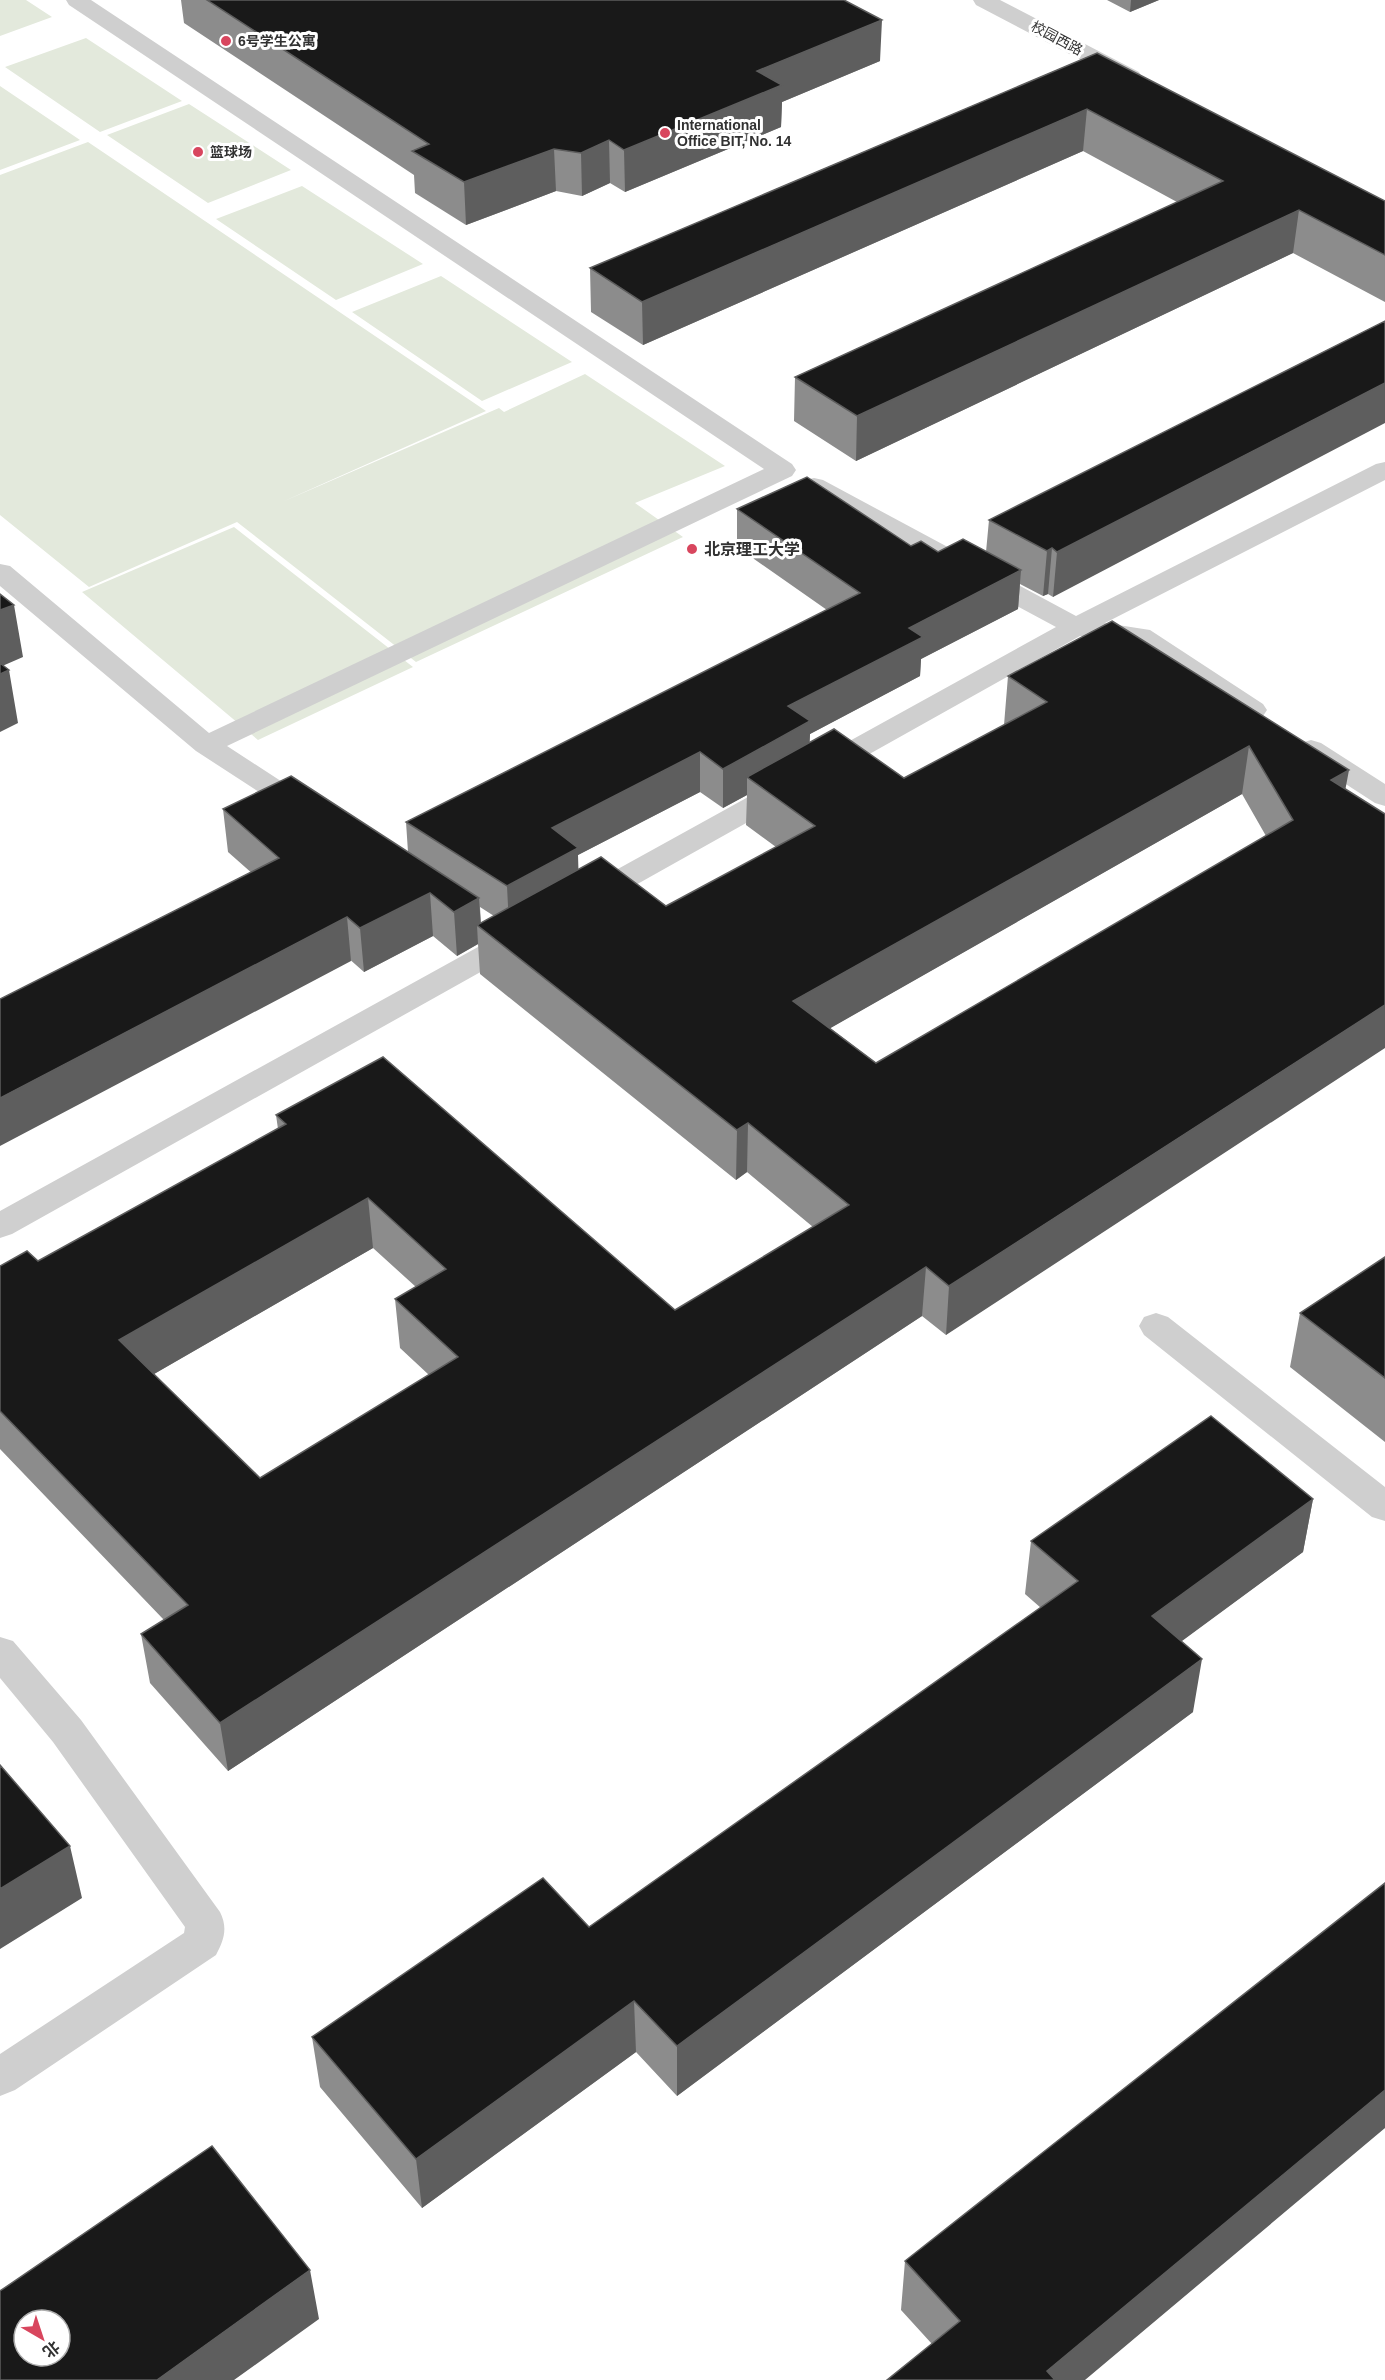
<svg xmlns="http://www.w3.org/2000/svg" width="1385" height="2380" font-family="Arial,'Noto Sans SC',sans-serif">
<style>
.green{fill:#e3e9dc}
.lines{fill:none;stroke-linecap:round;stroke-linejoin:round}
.street{fill:#cfcfcf;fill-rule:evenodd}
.wall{fill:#8c8c8c;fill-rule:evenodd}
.shaded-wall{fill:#5e5e5e}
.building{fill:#191919;stroke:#5e5e5e;stroke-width:1.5;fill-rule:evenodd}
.poi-dot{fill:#d8465e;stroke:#fff;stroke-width:2}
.labels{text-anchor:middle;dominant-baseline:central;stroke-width:6;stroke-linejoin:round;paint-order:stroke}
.far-street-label{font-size:14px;fill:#323232;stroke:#fff}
.far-poi-label{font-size:14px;font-weight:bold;fill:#323232;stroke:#fff;text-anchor:start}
.poi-label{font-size:16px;font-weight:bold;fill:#323232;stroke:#fff;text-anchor:start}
</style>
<rect width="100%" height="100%" fill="#fff"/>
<!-- green -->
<path class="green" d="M0 0H26L52 17 0 36Z
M86 38 182 101 100 132 5 67Z
M0 86 80 140 0 170Z
M189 104 291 170 208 203 107 135Z
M88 142 486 411 282 502 499 408 504 412 585 374 725 466 635 503 683 537 416 662 237 522 89 587 0 515V175Z
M302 186 423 264 336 300 216 219Z
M441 276 572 362 482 401 352 312Z
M234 527 413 667 258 740 82 592Z"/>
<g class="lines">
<!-- street -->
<path class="street" d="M66 0H91L792 464 796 470 792 476 227 746 316 804 321 810 316 816 306 819 296 816 196 751 0 586V564L10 566 209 733 764 469 69 5Z
M973 0H1000L1139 72 1142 77 1139 82 1131 84 1123 82 976 5Z
M1385 462V480L1105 623 1150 630 1263 704 1267 710 1263 716 1253 719 1243 716 1132 643 1080 636 600 905 589 908 578 905 574 898 578 891 1056 627 805 492 801 486 805 480 814 478 823 480 1076 616 1376 464Z
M1311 740 1321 743 1385 784V806L1375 803 1301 755 1297 749 1301 743Z
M518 928 529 931 533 938 529 945 12 1234 0 1238V1211L507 931Z
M1156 1313 1168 1317 1385 1487V1521L1372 1517 1144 1335 1139 1326 1144 1317Z
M0 1637 13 1641 81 1720 220 1912C228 1928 224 1940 216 1955L15 2090 0 2096V2054L184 1933 185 1927 53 1742 0 1678Z"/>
</g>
<!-- wall -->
<path class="wall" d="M181 0H844L880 61 782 102 781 127 625 192 610 183 582 196 556 191 466 225 415 193 414 175 184 23Z
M1107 0H1159L1130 12Z
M1097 53 1385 201V302L1293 253 856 461 794 421 795 377 1177 202 1083 151 643 345 591 312 590 268Z
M1385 321 1053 597 1048 594 1043 596 1020 584 1018 609 921 659 920 676 810 734 809 743 904 778 1004 725 1008 676 1349 770 946 1335 922 1316 228 1771 150 1683 141 1634 164 1620 0 1449V1266L38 1261 278 1129 276 1115 675 1310 813 1227 747 1172 736 1180 480 974 478 944 457 956 433 936 364 972 228 852 223 809 408 852 406 822 827 610 737 547V509L938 552H986L989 520ZM700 792 723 808 747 795 746 825 776 847 666 906 578 870V855ZM1242 794 1266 836 876 1063 830 1028ZM480 907 494 916 481 924ZM373 1248 416 1287 395 1299 400 1348 429 1375 260 1478 154 1374Z
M1385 1257V1442L1290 1367 1300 1313Z
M1313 1499 1303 1552 1181 1641 1193 1712 677 2096 636 2052 422 2208 320 2087 312 2037 589 1927 1041 1608 1025 1594 1031 1541Z
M1385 2128 932 2344 901 2310 905 2261Z"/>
<!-- shaded-wall -->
<path class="shaded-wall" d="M1131 0H1159L1130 12Z
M882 20 880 61 782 102 781 127 625 192 624 150 757 71Z
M1087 109 1083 151 643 345 642 302Z
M609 140 610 183 582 196 581 153Z
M554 149 556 191 466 225 464 182Z
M1299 210 1293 253 856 461 857 416Z
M1385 383V423L1053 597 1057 552Z
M1052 548 1048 594 1043 596 1047 551Z
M1021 570 1018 609 921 659 920 676 810 734 809 761 747 777V795L723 808V769L788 706 909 628Z
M14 605 23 657 0 667V610Z
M9 670 18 723 0 732V674Z
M1249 746 1242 794 792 1050 793 1001Z
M700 752V792L578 855 579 888 509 926 507 886 552 828Z
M1349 770 1340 818 1331 780Z
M430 893 433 936 364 972 360 928Z
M479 898 481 928 477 925 478 944 457 956 454 912Z
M347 917 351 961 0 1146V1098Z
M1385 1005V1048L946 1335 949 1286Z
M748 1123 747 1172 736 1180 737 1130Z
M368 1198 373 1248 128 1389 119 1340Z
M926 1267 922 1316 228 1771 220 1723Z
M1313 1499 1303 1552 1144 1669 1152 1616Z
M1202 1659 1193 1712 677 2096V2046Z
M70 1846 82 1898 0 1949V1889Z
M634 2001 636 2052 422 2208 416 2159Z
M1385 2090V2128L1085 2380H1045L1047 2371Z
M310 2270 319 2319 234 2380H157Z"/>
<!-- building -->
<path class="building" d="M207 0H844L882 20 757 71 782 85 624 150 609 140 581 153 554 149 464 182 412 151 429 144Z
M1097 53 1385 201V255L1299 210 857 416 795 377 1223 181 1087 109 642 302 590 268Z
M1385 321V383L1057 552 1052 548 1047 551 989 520Z
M807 477 911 546 921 541 938 552 963 539 1021 570 909 628 923 637 788 706 810 721 723 769 700 752 552 828 578 848 507 886 406 822 860 593 737 509Z
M0 594 14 605 0 610Z
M1112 621 1349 770 1331 780 1385 814V1005L949 1286 926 1267 220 1723 141 1634 188 1605 0 1411V1266L27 1251 38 1261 286 1124 276 1115 383 1057 675 1310 849 1205 748 1123 737 1130 477 925 601 857 666 906 815 826 747 777 834 729 904 778 1047 702 1008 676ZM1249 746 1293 820 876 1063 793 1001ZM368 1198 446 1269 395 1299 458 1357 260 1478 119 1340Z
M0 663 9 670 0 674Z
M291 776 479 898 454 912 430 893 360 928 347 917 0 1098V999L279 858 223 809Z
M1385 1257V1378L1300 1313Z
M1211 1416 1313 1499 1152 1616 1202 1659 677 2046 634 2001 416 2159 312 2037 543 1878 589 1927 1078 1581 1031 1541Z
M0 1765 70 1846 0 1889Z
M1385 1883V2090L1047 2371 1055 2380H887L960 2321 905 2261Z
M212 2146 310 2270 157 2380H0V2291ZM24 2320H60V2356H24Z"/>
<!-- markers -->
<g class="poi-dot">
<circle cx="226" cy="41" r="6"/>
<circle cx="665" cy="133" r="6"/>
<circle cx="198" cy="152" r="6"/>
<circle cx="692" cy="549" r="6"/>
</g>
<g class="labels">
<!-- far-street labels -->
<g class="far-street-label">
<text transform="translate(1057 38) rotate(28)">校园西路</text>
</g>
<!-- far-poi labels -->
<g class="far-poi-label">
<text x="238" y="41">6号学生公寓</text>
<text x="677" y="125">International<tspan x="677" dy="16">Office BIT, No. 14</tspan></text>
<text x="210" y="152">篮球场</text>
</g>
<!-- poi labels -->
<g class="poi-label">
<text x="704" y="549">北京理工大学</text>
</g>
</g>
<!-- north arrow -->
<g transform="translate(42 2338) rotate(141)"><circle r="28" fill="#ffffff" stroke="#adadad" stroke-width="1.5"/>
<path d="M0-4.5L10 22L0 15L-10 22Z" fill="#d8465e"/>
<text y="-9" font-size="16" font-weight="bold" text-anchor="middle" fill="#323232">北</text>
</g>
</svg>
